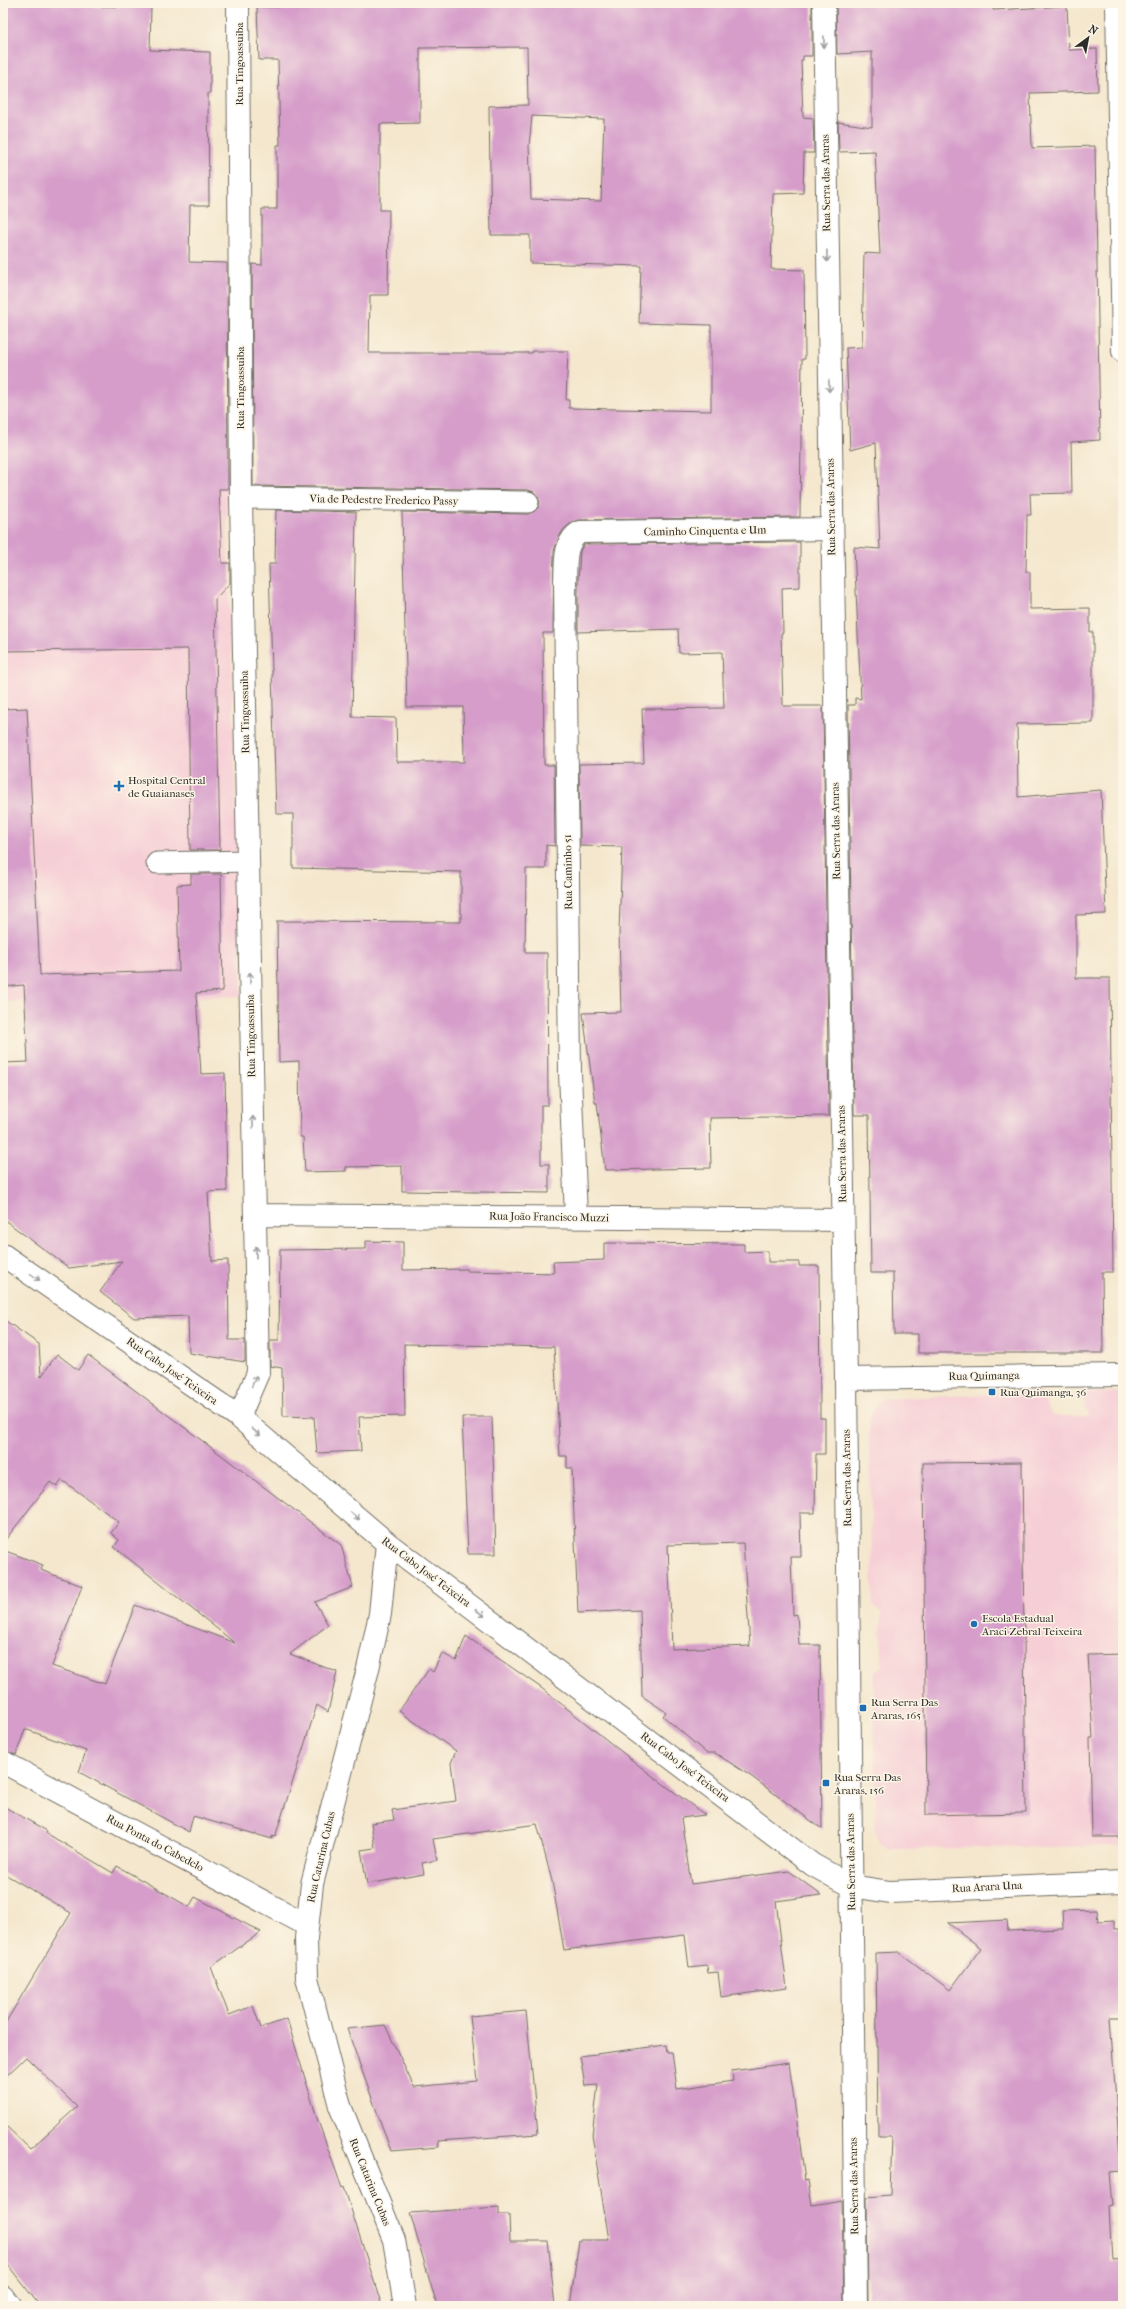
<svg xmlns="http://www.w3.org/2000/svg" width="1126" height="2309" font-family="'IM FELL French Canon',serif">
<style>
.built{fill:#f6cfd6}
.building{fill:#d69dca;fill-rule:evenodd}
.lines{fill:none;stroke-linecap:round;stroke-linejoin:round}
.lane-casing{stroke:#716d64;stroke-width:23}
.street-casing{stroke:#716d64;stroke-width:24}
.lane{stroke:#fff;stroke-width:21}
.street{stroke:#fff;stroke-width:22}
.oneway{stroke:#a0a0a0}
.poi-dot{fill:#1f6fb2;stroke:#fcf5e5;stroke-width:1.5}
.labels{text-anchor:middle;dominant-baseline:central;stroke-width:3;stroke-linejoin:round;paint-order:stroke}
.street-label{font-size:11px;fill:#2b2b2b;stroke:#fcf5e5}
.poi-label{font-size:11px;fill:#2b2b2b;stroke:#fcf5e5;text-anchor:start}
</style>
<rect width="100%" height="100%" fill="#fcf5e5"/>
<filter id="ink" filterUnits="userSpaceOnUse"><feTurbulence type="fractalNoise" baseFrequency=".025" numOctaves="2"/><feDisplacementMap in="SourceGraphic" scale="8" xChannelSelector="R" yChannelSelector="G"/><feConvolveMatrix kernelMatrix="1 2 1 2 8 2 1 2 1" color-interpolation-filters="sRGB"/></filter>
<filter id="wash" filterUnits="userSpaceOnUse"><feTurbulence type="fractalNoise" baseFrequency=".012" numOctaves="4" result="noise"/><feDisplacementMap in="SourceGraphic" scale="16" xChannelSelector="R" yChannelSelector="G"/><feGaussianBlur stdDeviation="0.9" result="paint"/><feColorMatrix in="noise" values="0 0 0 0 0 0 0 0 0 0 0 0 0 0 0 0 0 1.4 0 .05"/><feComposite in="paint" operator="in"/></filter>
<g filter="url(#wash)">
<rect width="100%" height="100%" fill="#f4e7cd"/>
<!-- built -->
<path class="built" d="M224 422 242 996 3 1002V575Z
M1042 1392 1052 1416H1089L1080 1392H1123V1846L889 1849 879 1842 876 1832 874 1673 882 1666 881 1611 873 1605 869 1418 881 1399Z"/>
<g id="blocks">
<!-- building -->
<path class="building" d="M3 3H68V6L151 7 150 50 210 52V93H208L209 205H190L189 262 227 263 228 489H219L222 563H230V583L215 599 220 850H190L188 649 3 651Z
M280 3H812V56H803V60H801L803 117 813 118 814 153H804L803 193 773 194 771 269 804 270 805 359H802L800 517 580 520 572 522 564 529 559 537 554 551 553 633H543L544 765H554L555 846 546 845V869H526L525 953H547L548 1105H541V1164H549V1193L402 1191V1166L346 1167V1171L305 1172 303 1137H300L299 1061 279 1062 277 921 461 922V872L293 868V814H276L269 564H275L276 510 356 512 352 717 396 718 397 762H464L463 707H407L402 512 528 514 538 508 540 502 534 492 528 490 253 486 252 264 262 265V209H277V145H280L278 60H259L257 7H280ZM527 47 528 105 489 106 491 235H530V263L641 266 639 323 711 325V411L569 408V400H566L568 351H532V353H369L370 295H388L389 210H380V124L420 123V48ZM532 116 604 119 601 201 531 199 529 146Z
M836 3H971V7L993 6V10L1067 6 1069 50 1097 49 1098 91 1030 93 1032 148 1095 146 1100 440 1071 442 1072 493 1030 494 1031 515H1027L1026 572H1030V609L1090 608V632H1093V723L1017 724 1018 797 1101 790 1106 914 1076 915V978H1110L1113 1272H1102L1103 1353H918V1334H894L893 1273H871L869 1115H854L848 705H855V698L861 699 854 547 880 549 876 443 850 450 846 348 862 347 864 253 880 254 875 151 839 152 838 122 872 127V52L837 54Z
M800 542V587L782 588 783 633H781L783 706H823L829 1116 710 1118 711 1168 605 1170 597 1103H595L583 1013 621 1012 619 933 622 847 580 846 579 764 644 763 642 709 724 708 722 652 679 653 678 629 578 632V582L580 551 584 544Z
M27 708 40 975 179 971 177 885 191 884V874H221L223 991 196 993 201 1074 225 1073 227 1191 208 1192 212 1261 228 1260 229 1340H245V1362L189 1353 188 1316 134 1318 100 1292 122 1261 69 1268 3 1219V1063L28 1062 24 985 3 987V709Z
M366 1241 403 1242V1270L467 1269V1271L554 1273 553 1262 604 1260V1243L744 1244V1252L768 1251V1262H799V1266H819L820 1418H825V1454H816L815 1513H800L801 1557H791L793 1615 797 1614 799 1645H820L822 1829 752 1777 715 1753H706L663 1716 666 1712 642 1696 640 1610 578 1613 572 1468H567V1456H560L554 1347 404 1344 405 1416 359 1417 361 1451 317 1453 314 1417 283 1416 282 1368 270 1366V1340H279L280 1250 366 1249ZM743 1543 750 1646 672 1649 668 1545Z
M3 1319 39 1344 41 1377 57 1354 78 1370 88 1355 341 1545 353 1587 315 1602 328 1625 290 1654 337 1672 328 1712 317 1705 275 1837 272 1836V1839L193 1816 189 1832 79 1772 86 1751 25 1729 16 1755 3 1750V1550L43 1565 41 1570 82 1586 52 1666 105 1684 135 1605 235 1643 114 1547 119 1540 111 1533 119 1522 62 1480 57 1487 50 1482 3 1543Z
M462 1417H492L496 1554H468Z
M1022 1462 1026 1813 926 1815 923 1463Z
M466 1636 540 1687 642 1768 705 1815 681 1818 691 1884 789 1871 821 1895 776 1901 787 1988 721 1997 718 1972 708 1973 707 1966 689 1968 685 1935 564 1950 552 1881 537 1824 433 1839 437 1860 422 1863 424 1874 367 1884 361 1850 375 1848 371 1823 394 1820 392 1810 456 1801 451 1763 456 1751 399 1711 429 1669 433 1672 442 1653 456 1661Z
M1123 1654V1837H1092L1090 1738H1093L1088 1655Z
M3 1806 47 1831 46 1833 113 1873 117 1866 189 1907 195 1897 261 1932 211 1967 229 2015 253 2006 261 2028 287 2019 317 2118 342 2188 344 2187 382 2306H40L3 2259V2123L30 2149 77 2107 26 2057 3 2079V2027L71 1913 3 1873Z
M1097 1910 1098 1921 1114 1920V1929H1123V2017H1110L1121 2171 1110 2172 1113 2206 1109 2207 1112 2261 1123 2260V2306H868L867 2197 890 2195 892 2136H878L876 1953 899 1952 950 1990 981 1948 948 1923 1007 1920 1008 1931 1063 1929 1062 1911Z
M526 2011 538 2134 438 2141 439 2147 391 2151 347 2029 385 2025 414 2087 477 2081 470 2016Z
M666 2045 667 2052H672L677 2089 733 2081 732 2071 789 2063 805 2181 808 2180 812 2206 842 2201 844 2306H570L579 2240H609L592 2135 598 2085 585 2086 580 2056Z
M499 2207V2215H509L510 2241H548L555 2306H437L410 2213Z"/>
</g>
</g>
<g filter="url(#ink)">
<use href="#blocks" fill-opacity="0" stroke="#716d64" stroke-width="1"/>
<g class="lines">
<defs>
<path id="lane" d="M241 498 528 502
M157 863 248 861"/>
<path id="street" d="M238 3 241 498 258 1373 239 1417
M824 3 846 1379 856 2306
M1117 3 1123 351
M255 1215 843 1220
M576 1217 570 1073 565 582C566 564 563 542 580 532L831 529
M3 1255 239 1417 387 1543 813 1865 851 1886 890 1892 1123 1882
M846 1379 1123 1375
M387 1543 380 1614 368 1669 312 1884 306 1938 307 1978 340 2106 394 2240 405 2306
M3 1762 307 1925
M3 2297 10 2306"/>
</defs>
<!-- lane casing -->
<use href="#lane" class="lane-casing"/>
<!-- street casing -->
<use href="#street" class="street-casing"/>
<!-- lane -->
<use href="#lane" class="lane"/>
<!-- street -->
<use href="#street" class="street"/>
</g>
<!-- one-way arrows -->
<defs><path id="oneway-shaft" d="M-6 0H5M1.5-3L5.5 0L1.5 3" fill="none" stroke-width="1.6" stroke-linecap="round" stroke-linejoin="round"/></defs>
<g class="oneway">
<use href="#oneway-shaft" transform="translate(824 42) rotate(89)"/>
<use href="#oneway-shaft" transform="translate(827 256) rotate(89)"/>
<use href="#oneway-shaft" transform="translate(829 386) rotate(89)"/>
<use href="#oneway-shaft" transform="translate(250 978) rotate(-91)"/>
<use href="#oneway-shaft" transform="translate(253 1122) rotate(-91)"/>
<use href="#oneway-shaft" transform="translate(256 1252) rotate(-91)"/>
<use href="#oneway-shaft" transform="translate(35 1277) rotate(35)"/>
<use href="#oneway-shaft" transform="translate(254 1381) rotate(-67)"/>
<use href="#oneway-shaft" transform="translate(256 1432) rotate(40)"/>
<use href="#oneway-shaft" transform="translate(355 1516) rotate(40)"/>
<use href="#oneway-shaft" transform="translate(480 1613) rotate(37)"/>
</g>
</g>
<!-- markers -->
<g class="poi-dot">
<path d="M117 780h4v4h4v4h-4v4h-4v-4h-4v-4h4z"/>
<rect x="988" y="1388" width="8" height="8" rx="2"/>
<circle cx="974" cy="1624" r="4"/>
<rect x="859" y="1704" width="8" height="8" rx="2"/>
<rect x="822" y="1779" width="8" height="8" rx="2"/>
</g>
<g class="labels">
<!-- street labels -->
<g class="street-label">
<text transform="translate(239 64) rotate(-90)">Rua Tingoassuiba</text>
<text transform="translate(826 183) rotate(-91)">Rua Serra das Araras</text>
<text transform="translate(240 388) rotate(-90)">Rua Tingoassuiba</text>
<text transform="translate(384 500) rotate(1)">Via de Pedestre Frederico Passy</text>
<text transform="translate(831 507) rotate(-91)">Rua Serra das Araras</text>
<text transform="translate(705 531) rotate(-1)">Caminho Cinquenta e Um</text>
<text transform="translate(245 712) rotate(-91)">Rua Tingoassuiba</text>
<text transform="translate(836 831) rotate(-91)">Rua Serra das Araras</text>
<text transform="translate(568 872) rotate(-91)">Rua Caminho 51</text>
<text transform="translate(251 1036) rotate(-91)">Rua Tingoassuiba</text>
<text transform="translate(842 1154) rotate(-91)">Rua Serra das Araras</text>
<text transform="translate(549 1217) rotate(1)">Rua João Francisco Muzzi</text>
<text transform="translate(172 1371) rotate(35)">Rua Cabo José Teixeira</text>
<text transform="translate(984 1376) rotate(-1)">Rua Quimanga</text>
<text transform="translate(847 1478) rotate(-91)">Rua Serra das Araras</text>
<text transform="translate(426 1572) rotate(37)">Rua Cabo José Teixeira</text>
<text transform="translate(685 1767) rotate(37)">Rua Cabo José Teixeira</text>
<text transform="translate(155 1843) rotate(28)">Rua Ponta do Cabedelo</text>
<text transform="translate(321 1857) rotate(-77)">Rua Catarina Cubas</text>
<text transform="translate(851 1862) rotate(-91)">Rua Serra das Araras</text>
<text transform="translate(987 1887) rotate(-3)">Rua Arara Una</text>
<text transform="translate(370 2182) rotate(68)">Rua Catarina Cubas</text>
<text transform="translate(854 2186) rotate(-91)">Rua Serra das Araras</text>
</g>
<!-- poi labels -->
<g class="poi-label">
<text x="128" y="780">Hospital Central<tspan x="128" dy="13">de Guaianases</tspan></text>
<text x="1000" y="1392">Rua Quimanga, 36</text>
<text x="982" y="1618">Escola Estadual<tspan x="982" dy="13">Araci Zebral Teixeira</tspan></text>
<text x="871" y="1702">Rua Serra Das<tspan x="871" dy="13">Araras, 165</tspan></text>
<text x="834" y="1777">Rua Serra Das<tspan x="834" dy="13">Araras, 156</tspan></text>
</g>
</g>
<!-- margin -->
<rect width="1126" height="2309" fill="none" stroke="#fcf5e5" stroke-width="16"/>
<!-- north arrow -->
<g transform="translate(1088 38) rotate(32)" stroke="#fcf5e5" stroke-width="3" paint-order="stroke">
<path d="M0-3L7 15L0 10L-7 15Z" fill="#2b2b2b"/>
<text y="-6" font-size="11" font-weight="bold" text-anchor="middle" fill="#2b2b2b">N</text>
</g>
</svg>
